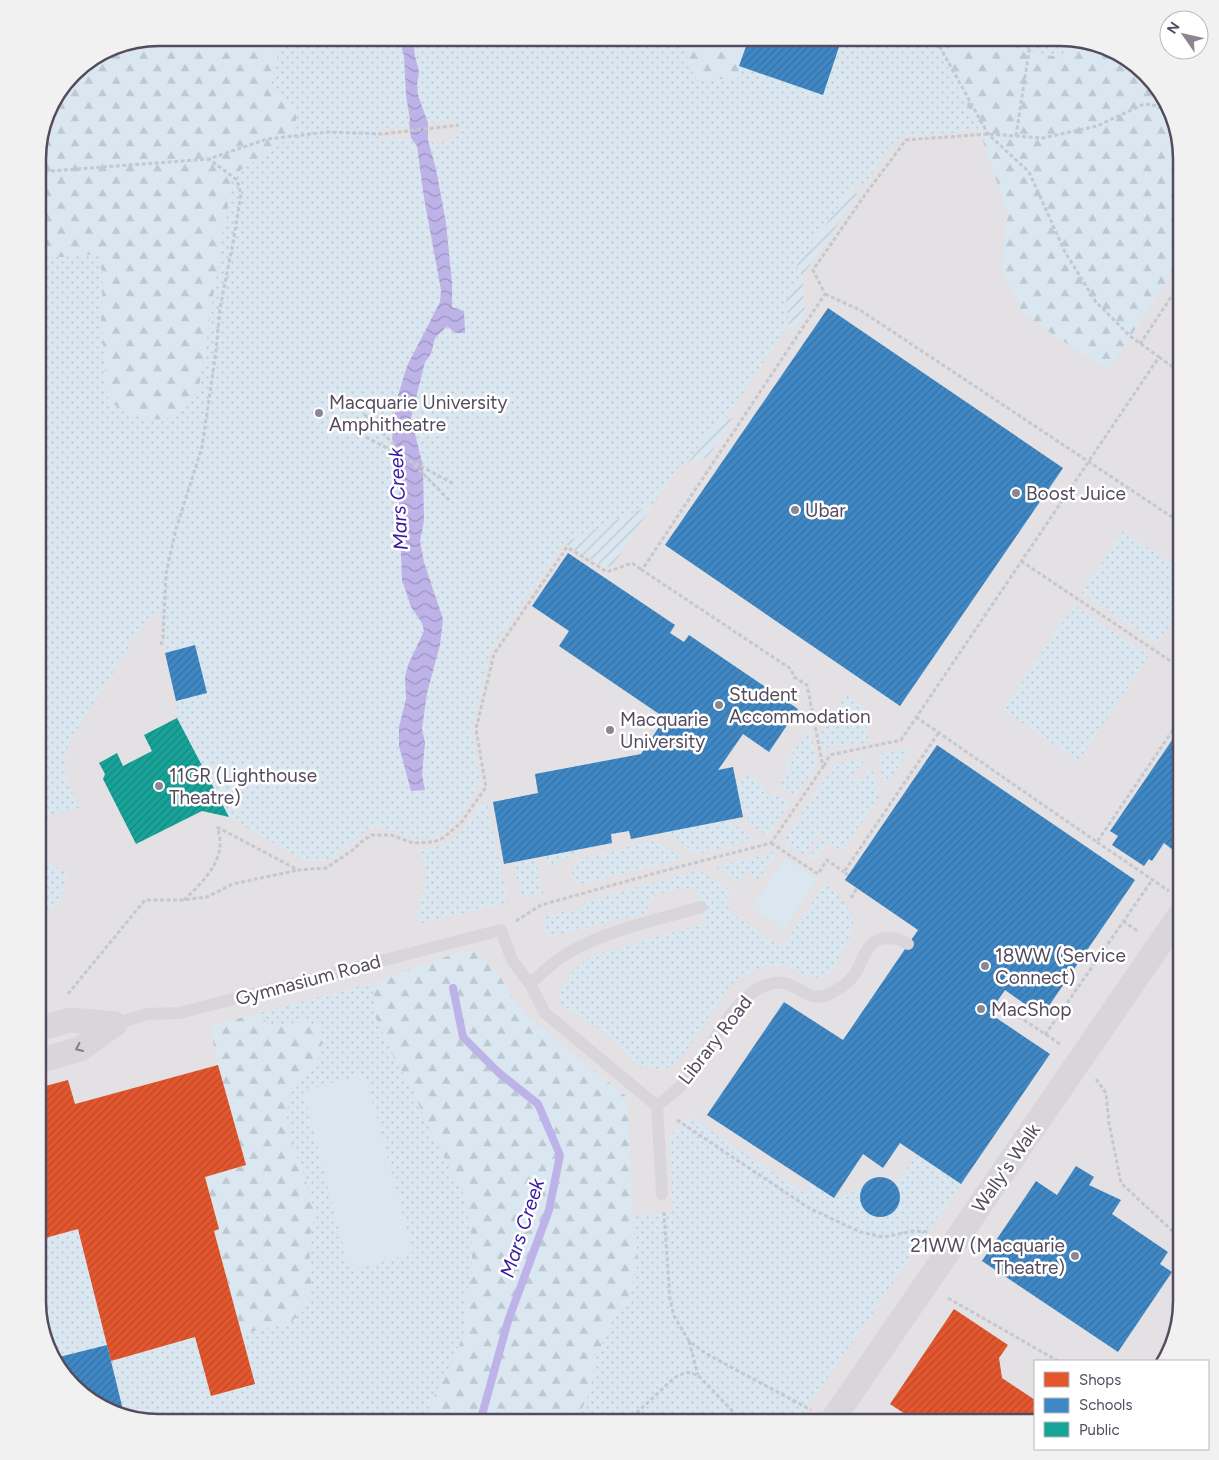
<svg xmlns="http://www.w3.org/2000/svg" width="1219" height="1460" font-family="Figtree,sans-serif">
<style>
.education{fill:#e3e1e3}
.grass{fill:url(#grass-dots)}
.forest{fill:url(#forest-firs)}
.garden{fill:url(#garden-furrows)}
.pitch{fill:#dae7f0}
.water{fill:url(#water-waves)}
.shops{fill:url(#shops-hatch)}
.schools{fill:url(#schools-hatch)}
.public{fill:url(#public-hatch)}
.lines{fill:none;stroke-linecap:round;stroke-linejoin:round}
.stream{stroke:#beb3e9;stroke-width:8}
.path{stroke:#c5c8ce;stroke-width:3;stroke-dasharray:4 2.5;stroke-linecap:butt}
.lane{stroke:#d8d6da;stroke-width:12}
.street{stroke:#d8d6da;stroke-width:25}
.oneway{stroke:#827c89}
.poi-dot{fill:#8c8692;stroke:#fff;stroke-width:2}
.labels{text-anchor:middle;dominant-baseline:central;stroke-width:5;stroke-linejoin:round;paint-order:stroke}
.poi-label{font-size:19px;fill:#544b5e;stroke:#fff;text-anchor:start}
.street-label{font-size:19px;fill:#544b5e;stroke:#fff}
.water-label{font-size:20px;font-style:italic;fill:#371aa3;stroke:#fff}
.rim{fill:none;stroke:#544b5e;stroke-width:2.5}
</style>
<defs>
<pattern id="grass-dots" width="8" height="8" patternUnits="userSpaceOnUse" patternTransform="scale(1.25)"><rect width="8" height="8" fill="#dae7f0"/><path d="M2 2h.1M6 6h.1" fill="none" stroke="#bdc8d0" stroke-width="1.8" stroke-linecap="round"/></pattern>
<pattern id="forest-firs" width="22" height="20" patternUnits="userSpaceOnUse" patternTransform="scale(1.25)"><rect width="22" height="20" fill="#dae7f0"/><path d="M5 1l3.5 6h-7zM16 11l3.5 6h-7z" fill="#bdc8d0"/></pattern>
<pattern id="garden-furrows" width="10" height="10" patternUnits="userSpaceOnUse" patternTransform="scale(1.25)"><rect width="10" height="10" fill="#dae7f0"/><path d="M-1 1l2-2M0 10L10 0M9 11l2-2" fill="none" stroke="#bdc8d0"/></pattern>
<pattern id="water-waves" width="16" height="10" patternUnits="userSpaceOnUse" patternTransform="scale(1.25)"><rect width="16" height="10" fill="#beb3e9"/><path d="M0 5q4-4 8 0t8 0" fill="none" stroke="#9d94c0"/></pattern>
<pattern id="shops-hatch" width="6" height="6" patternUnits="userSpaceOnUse" patternTransform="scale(1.25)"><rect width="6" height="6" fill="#e4572e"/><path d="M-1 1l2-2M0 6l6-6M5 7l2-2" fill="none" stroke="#bb4a2a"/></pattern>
<pattern id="schools-hatch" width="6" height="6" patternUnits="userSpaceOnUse" patternTransform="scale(1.25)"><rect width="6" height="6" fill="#3f88c5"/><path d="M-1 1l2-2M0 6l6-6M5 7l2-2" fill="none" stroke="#3771a3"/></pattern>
<pattern id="public-hatch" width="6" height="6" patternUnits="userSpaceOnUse" patternTransform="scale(1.25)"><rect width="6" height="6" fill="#17a398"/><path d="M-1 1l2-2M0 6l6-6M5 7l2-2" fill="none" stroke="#17877f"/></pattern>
</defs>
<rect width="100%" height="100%" fill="#f3f3f3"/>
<!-- education -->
<path class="education" d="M159 38H1068L1121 54 1161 91 1181 159V1301L1169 1355 1163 1361H1035V1422H159L105 1410 58 1369 38 1301V151L50 105 79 68 113 47Z"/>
<!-- grass -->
<path class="grass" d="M278 38H396C410 52 405 76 406 95 407 106 410 116 409 126L381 129V139L411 138 417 146 424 198 441 290 440 302 407 366 396 402 392 439 401 460 399 503 407 596 411 607 422 623 424 631 408 665 405 677 406 699 399 727V746L411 791 425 789 422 774 425 743 422 729 427 693 440 645 443 620 424 562 420 541 424 521 422 498 411 418 425 362 431 354 435 338 447 326 455 333 465 332 452 307V283L446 223 433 158 428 140 437 144 456 139 459 130 458 120 428 123 418 95 417 85 419 72 415 56 413 38H680L697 81 739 66 822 95 842 38H1070L1064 58 962 38 945 61 979 129 952 133 903 136 883 156 864 187 856 183 797 265 802 277 786 300 788 324 725 421 715 424 688 463 676 469 653 504 564 543 490 651 471 729 480 782 465 810 449 829 431 838 412 839 379 826 367 830 332 858 322 861H304L229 817 177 718 176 701 207 693 195 645 167 652 160 611 148 619 138 632 71 739C58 771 66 779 80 808L50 815 38 830V256L61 257 98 254 103 276 101 321 105 356 199 387 232 176 294 135 297 115 268 86 277 63Z
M1123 531 1181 570V609L1158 644 1082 593Z
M1074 605 1149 656 1078 761 1003 710Z
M847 695 864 707 869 742 827 748 824 754 819 736Z
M810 727 817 765 795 797 778 786 790 768 785 764Z
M911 748 885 787 878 757 879 754Z
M866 757 853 777 861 781 871 765 879 797 842 852 827 842 814 860 809 857 824 835 820 833 804 856 783 841 835 764Z
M745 773 766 787 763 791 772 797 775 792 790 802 768 836 745 821 750 814 741 808 737 786Z
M486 799 508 902 419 924 418 908 423 893 427 873 421 855 415 850 445 846 459 833Z
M727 820 756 839 697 854 665 832Z
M654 840 684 858 580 884 574 882C570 872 573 865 582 859Z
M38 847 41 859 67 873 59 903 38 917Z
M580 849V852L548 867 546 856Z
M775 852 777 853 758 880 746 872 739 883 716 867Z
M536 858 543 893 520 897 514 862Z
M699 870 732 891 727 897 732 914 782 948 825 883C837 893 850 906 853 922 854 932 837 966 829 973 827 974 821 977 819 978 808 980 800 972 791 968 770 961 747 971 732 985 715 1001 684 1067 664 1069 656 1070 642 1067 635 1062 627 1057 621 1047 614 1040 599 1027 580 1017 564 1006 562 1004 560 1002 560 999 557 985 580 964 590 956L705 923 696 887 654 894 646 913 553 936 545 932 544 917 585 906V902Z
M373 983 375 1016 395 1060 412 1088 428 1126 466 1199 472 1241V1271L464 1310V1334L450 1366 432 1400 427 1422H159L124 1414 111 1361 195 1337 211 1396 255 1384 242 1334 291 1322 311 1291 309 1240 315 1214 305 1177 291 1142 286 1114 292 1089 318 1058 305 1021 274 1026 255 1014Z
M691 1117 804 1193 811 1183 834 1198 862 1189C850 1227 917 1224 896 1184L916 1155 961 1184 798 1422H575L589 1394 596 1357 611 1323 631 1293 638 1260 633 1216 673 1211 669 1136Z
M78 1229 107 1345 55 1358 38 1301V1240Z"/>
<!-- forest -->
<path class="forest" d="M159 38H278L277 63 268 86 297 115 293 135 232 176 199 387C196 392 193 399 189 403 164 432 134 417 108 401L101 321 103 276 98 254 61 257 38 256V151L50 105 79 68 113 47Z
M680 38H749L739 66 738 78 696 81Z
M961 38 1063 58 1070 38 1121 54 1161 91 1181 159V260L1108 370 1046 330 1022 312 1001 268 1008 214 979 129 945 61 953 48Z
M462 951 474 952 486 961 496 970 517 1004 534 1022 627 1097 633 1216 638 1260 631 1293 611 1323 596 1357 589 1394 575 1422H427L432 1400 450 1366 464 1334V1310L472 1271V1241L466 1199 428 1126 412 1088 395 1060 375 1016 373 983Z
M255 1014 274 1026 305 1021 321 1027 322 1044 318 1058 292 1089 286 1114 291 1142 305 1177 315 1214 309 1240 311 1291 304 1310 291 1322 242 1334 214 1231 219 1229 205 1177 246 1165 218 1065 210 1026Z"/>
<!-- garden -->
<path class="garden" d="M850 191 858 194 802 277 805 314 790 334 786 300 802 277 797 265Z
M734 418 708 457 688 463 715 423Z
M653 504 613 565 605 568 564 543Z"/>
<!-- pitch -->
<path class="pitch" d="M785 858 817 879 784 929 752 908Z
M365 1074 413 1253 350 1271 303 1091Z"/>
<!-- water -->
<path class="water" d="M396 38H413L415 56 419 72 417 85 418 95 428 123V140L436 169 446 223 452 283V307L464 311 465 333H455L447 326 435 338 431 354 425 362 411 418 423 466 424 521 420 541 424 562 443 619 440 645 427 693 422 729 425 743 422 774 425 790 411 791 399 746V727L406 699 405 677 408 665 424 631 422 623 411 607 402 580 399 503 401 460 392 439 396 402 407 366 440 302 441 290 424 198 417 146 411 138 409 123 410 119 406 96 404 56 401 44Z"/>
<!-- shops -->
<path class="shops" d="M218 1065 246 1165 205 1177 219 1229 214 1231 255 1384 211 1396 195 1337 111 1361 78 1229 38 1240V1088L68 1080 75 1104Z
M954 1309 1008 1345 999 1358 1002 1378 1035 1400V1422H917L890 1404Z"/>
<!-- schools -->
<path class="schools" d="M749 38H842L823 95 739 66Z
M828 308 1063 468 900 706 665 545Z
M568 553 675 625 670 633 684 642 689 635 798 709 769 752 743 734 718 770 733 767 743 817 631 839 629 831 611 834 612 843 504 864 493 802 538 793 535 774 641 754 665 718 559 646 569 631 532 606Z
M195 645 207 693 176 701 165 653Z
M1181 727V838L1173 850 1164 843 1152 861 1149 859 1144 866 1112 845 1118 836 1110 831Z
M937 745 1135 880 1042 1016 1005 990 989 1013 1050 1054 961 1184 900 1143 883 1168 863 1154 834 1198 707 1115 784 1002 843 1040 918 930 845 880Z
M1076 1166 1094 1177 1089 1185 1121 1200 1112 1214 1168 1252 1160 1264 1172 1272 1118 1352 982 1261 1036 1181 1057 1195Z
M860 1197a20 20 0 1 1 40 0a20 20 0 1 1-40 0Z
M107 1345 111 1361 124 1414 105 1410 58 1369 55 1358Z"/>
<!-- public -->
<path class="public" d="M177 718 229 817 202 811 136 844 103 779 105 774 99 763 117 753 123 766 152 751 144 735Z"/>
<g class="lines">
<!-- stream -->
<path class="stream" d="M453 988 463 1037 499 1073 538 1104 560 1155 549 1210 508 1321 480 1422"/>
<!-- path -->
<path class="path" d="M1016 136 1031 38
M38 172 209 159 267 139 329 132 382 134 459 125
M825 294 860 310 1181 523
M1140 344 1181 282
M1159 357 1181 373
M364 414 451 502
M360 434 408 459
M415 463 454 484
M1021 561 1181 668
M161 645 163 638 166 574 176 529 202 447 216 351 220 308 233 243 241 194 237 180 209 159
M916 717 1097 842 1181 718
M824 766 830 755 901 740 1159 357 1130 336 1096 302 1065 252 1029 172 988 134 935 38
M217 827 298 870 326 868 353 850 361 842 372 835H391L413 843 434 842 443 838 461 823 486 787 476 729 494 654 567 547 607 572 632 563 642 570
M1097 842 1169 891
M771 843 818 874 827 860 844 872
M848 875 844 872 939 732
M851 898 857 888
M184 900C204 881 229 857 217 827
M516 921 541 905 667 870 771 843 823 767 807 685 794 677 791 669 642 570 825 294 813 270 867 192 906 140 988 134 1043 138 1097 126 1144 104 1166 107
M1123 921 1139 932
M68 994 145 900H183L207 897 233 884 298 870
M997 1002 1060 1044
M1045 1035 1152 880
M1096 1079 1106 1093 1109 1123 1121 1183 1181 1239
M677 1120 809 1208 860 1232 883 1237 914 1231 930 1232
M664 1212 670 1300 674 1316 689 1341 705 1353 811 1410
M948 1298 1058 1361
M689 1341 698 1375
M627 1422 674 1378 686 1372 698 1375 743 1422"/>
<!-- lane -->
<path class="lane" d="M530 984C538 977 547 968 556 961 596 932 654 921 701 907
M115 1024 147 1014 179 1013 501 930 512 960 530 984 545 1013 657 1106C667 1097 680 1089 688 1078 709 1053 724 1015 749 995 759 987 775 979 788 984 805 991 813 1004 833 992 841 988 849 982 854 975 864 961 865 939 887 938 895 938 902 939 908 944
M657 1106 662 1194"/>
<!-- street -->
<path class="street" d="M38 1029 70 1020 115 1024
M38 1061 80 1049 115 1024
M831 1422 1181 913"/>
</g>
<!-- one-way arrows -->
<defs><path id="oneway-chevron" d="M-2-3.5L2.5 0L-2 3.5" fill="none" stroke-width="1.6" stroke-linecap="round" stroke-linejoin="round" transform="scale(1.25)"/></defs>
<use class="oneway" href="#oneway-chevron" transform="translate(79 1048) rotate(155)"/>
<!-- markers -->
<g class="poi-dot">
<circle cx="319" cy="413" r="5"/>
<circle cx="1016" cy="493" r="5"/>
<circle cx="795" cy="510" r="5"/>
<circle cx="719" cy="705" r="5"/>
<circle cx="610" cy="730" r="5"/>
<circle cx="159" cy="786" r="5"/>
<circle cx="985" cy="966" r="5"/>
<circle cx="981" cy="1009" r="5"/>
<circle cx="1075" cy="1256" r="5"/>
</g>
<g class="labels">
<!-- poi labels -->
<g class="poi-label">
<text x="329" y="402">Macquarie University<tspan x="329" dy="22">Amphitheatre</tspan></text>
<text x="1026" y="493">Boost Juice</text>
<text x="805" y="510">Ubar</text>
<text x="729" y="694">Student<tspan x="729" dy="22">Accommodation</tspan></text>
<text x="620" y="719">Macquarie<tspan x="620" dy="22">University</tspan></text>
<text x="169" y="775">11GR (Lighthouse<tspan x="169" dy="22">Theatre)</tspan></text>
<text x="995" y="955">18WW (Service<tspan x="995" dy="22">Connect)</tspan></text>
<text x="991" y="1009">MacShop</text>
<text x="1065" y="1245" text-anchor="end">21WW (Macquarie<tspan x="1065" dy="22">Theatre)</tspan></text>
</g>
<!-- street labels -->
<g class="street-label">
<text transform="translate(308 980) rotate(-15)">Gymnasium Road</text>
<text transform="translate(715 1040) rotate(-52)">Library Road</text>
<text transform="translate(1006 1168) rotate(-55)">Wally's Walk</text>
</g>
<!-- water labels -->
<g class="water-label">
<text transform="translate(398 499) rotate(-93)">Mars Creek</text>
<text transform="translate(522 1228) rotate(-72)">Mars Creek</text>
</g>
</g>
<!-- crop -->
<path d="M0 0H1219V1460H0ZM159 46H1060A113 113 0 0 1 1173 159V1301A113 113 0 0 1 1060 1414H159A113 113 0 0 1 46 1301V159A113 113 0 0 1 159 46Z" fill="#f1f1f2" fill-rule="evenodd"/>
<path class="rim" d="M159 46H1060A113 113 0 0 1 1173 159V1301A113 113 0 0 1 1060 1414H159A113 113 0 0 1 46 1301V159A113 113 0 0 1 159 46Z"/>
<!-- legend -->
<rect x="1034" y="1360" width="175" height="90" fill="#ffffff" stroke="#bbb7bf"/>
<rect x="1044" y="1372" width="25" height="15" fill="#e4572e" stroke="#bbb7bf"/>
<text x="1079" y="1385" font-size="15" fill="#544b5e">Shops</text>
<rect x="1044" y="1398" width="25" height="15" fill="#3f88c5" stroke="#bbb7bf"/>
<text x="1079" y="1410" font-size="15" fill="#544b5e">Schools</text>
<rect x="1044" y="1422" width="25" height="15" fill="#17a398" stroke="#bbb7bf"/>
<text x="1079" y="1435" font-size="15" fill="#544b5e">Public</text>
<!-- north arrow -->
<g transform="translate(1184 35) rotate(304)"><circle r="24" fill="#ffffff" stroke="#bbb7bf"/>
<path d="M0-4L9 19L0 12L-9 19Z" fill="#8c8692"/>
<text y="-8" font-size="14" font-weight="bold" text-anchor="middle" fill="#544b5e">N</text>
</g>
</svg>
